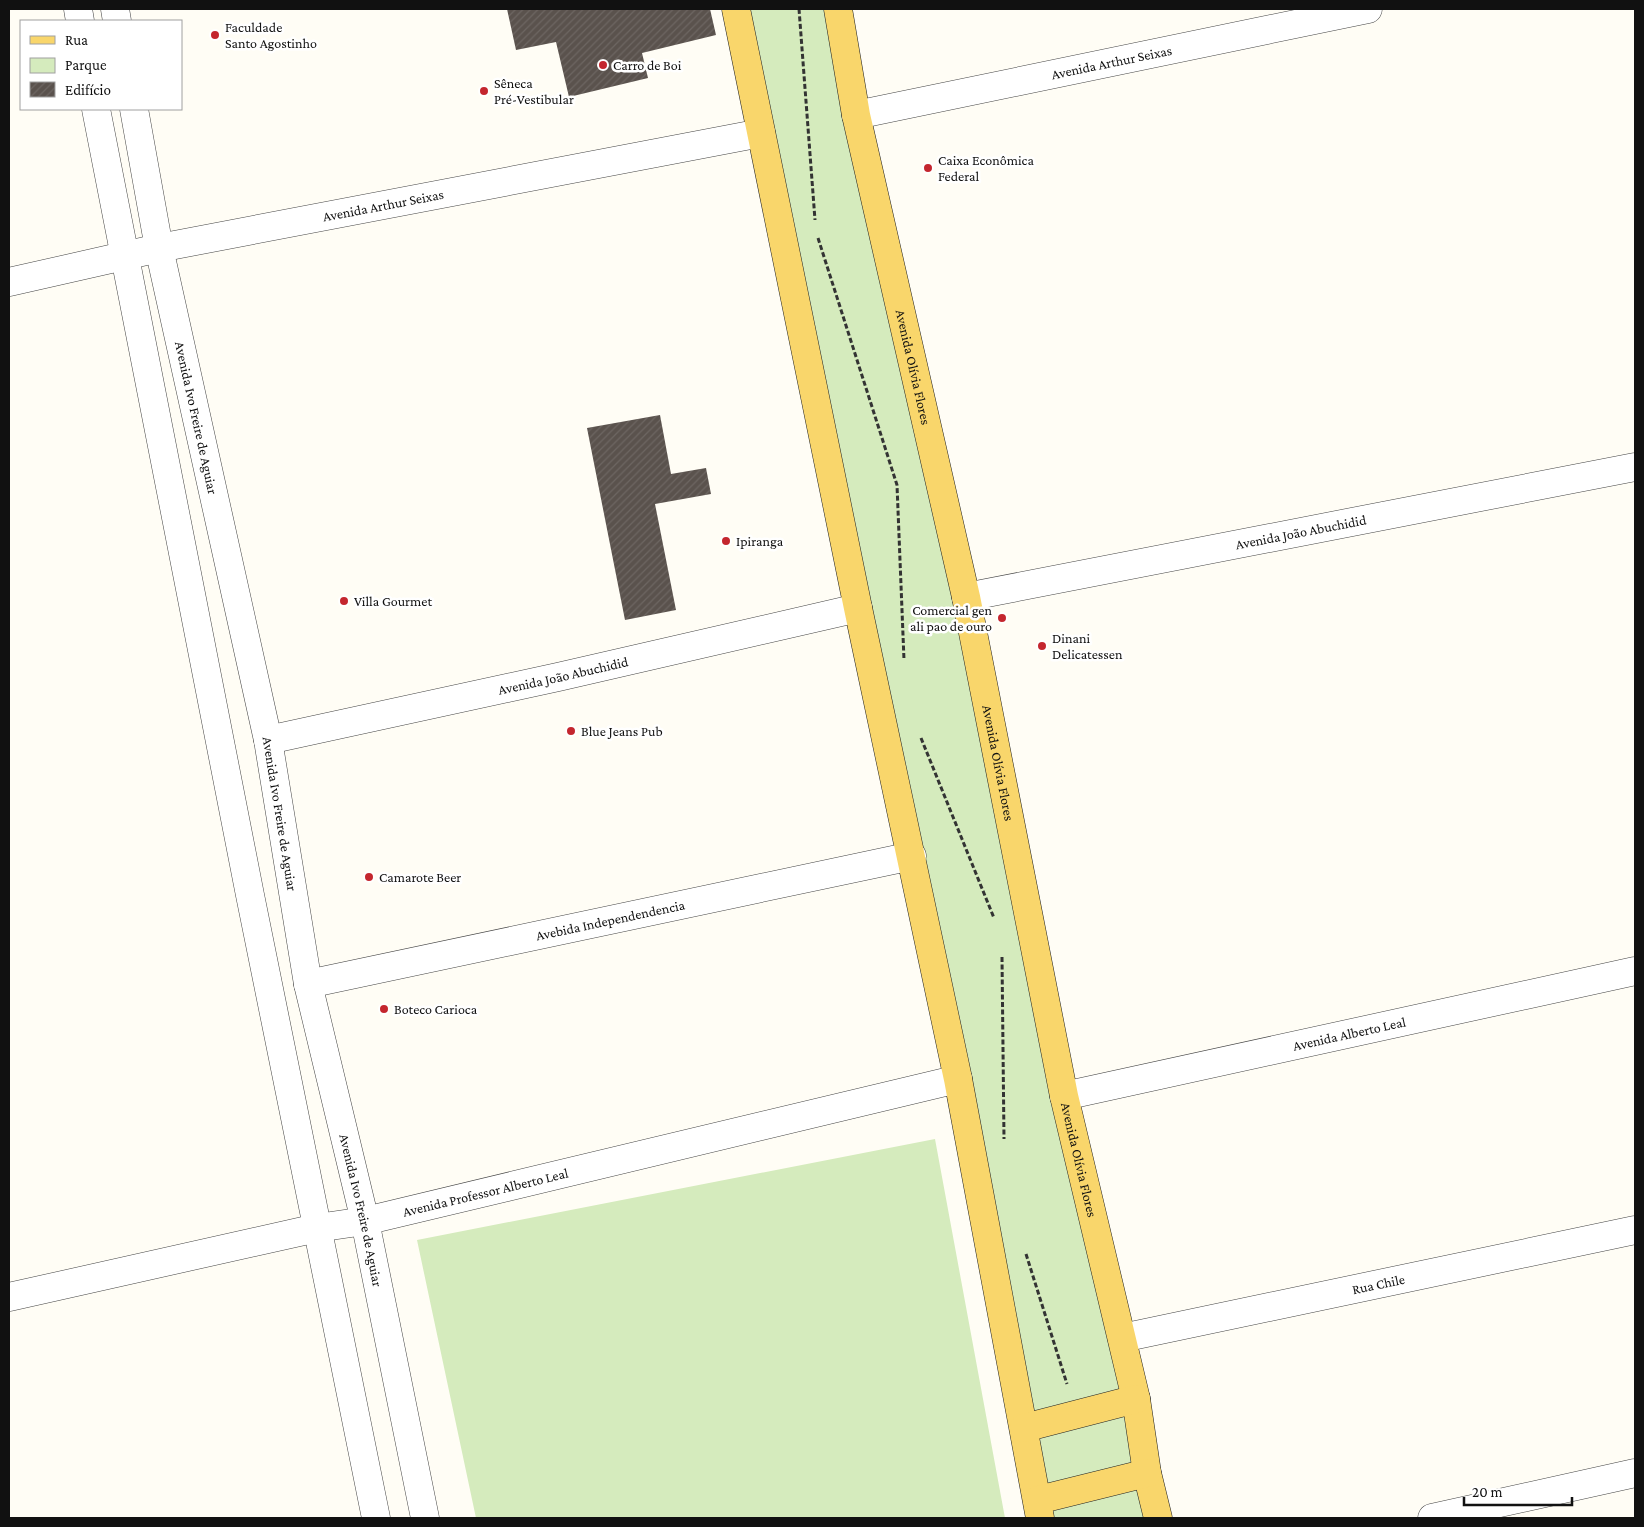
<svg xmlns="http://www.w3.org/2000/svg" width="1644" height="1527" font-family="'Crimson Pro',serif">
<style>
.green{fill:#d5ebbd}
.building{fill:url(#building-hatch)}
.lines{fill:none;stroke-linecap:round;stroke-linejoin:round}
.minor-casing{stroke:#444;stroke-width:29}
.major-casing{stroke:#222;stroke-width:29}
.path{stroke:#333;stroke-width:3;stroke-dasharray:5 2.5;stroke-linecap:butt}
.minor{stroke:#fff;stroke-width:28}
.major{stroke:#f9d66b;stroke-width:28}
.poi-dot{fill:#c4262e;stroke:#fff;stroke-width:2}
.labels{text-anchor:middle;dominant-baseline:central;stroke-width:5;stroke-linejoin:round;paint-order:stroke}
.poi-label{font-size:14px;fill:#111;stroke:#fff;text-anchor:start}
.street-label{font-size:14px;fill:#111;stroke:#fff}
</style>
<defs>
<pattern id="building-hatch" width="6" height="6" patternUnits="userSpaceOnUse" patternTransform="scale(1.25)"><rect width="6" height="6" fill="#5a524d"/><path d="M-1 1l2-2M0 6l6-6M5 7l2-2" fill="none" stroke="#6d6662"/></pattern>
</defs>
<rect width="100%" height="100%" fill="#fffdf5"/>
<!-- green -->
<path class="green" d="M743 9H838L1151 1518H1043Z
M935 1139 1005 1518H476L417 1240Z"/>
<!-- building -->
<path class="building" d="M507 9H710L716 35 642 53 648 78 569 97 556 42 516 50Z
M660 415 671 474 706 468 711 494 655 504 676 610 625 620 587 428Z"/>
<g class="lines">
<defs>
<g id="minor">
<path d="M78 9 80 21"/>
<path d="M115 9 117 21"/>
<path d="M96 109 250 895 376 1518"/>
<path id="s1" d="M134 109 159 248 268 740 308 984 365 1221 425 1518"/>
<path id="s2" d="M856 115 1368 9"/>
<path id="s3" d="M9 282 159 248 761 133"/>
<path id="s4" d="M966 597 1635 467"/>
<path id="s5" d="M268 740 558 677 858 608"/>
<path id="s6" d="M308 984 912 856"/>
<path id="s7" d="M1064 1096 1635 971"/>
<path id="s8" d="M9 1297 317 1228 365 1221 958 1079"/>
<path id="s9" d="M1122 1338 1635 1230"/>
<path d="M1432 1518 1635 1473"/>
</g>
<g id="major">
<path d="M736 9 858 608 958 1079 1040 1518"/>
<path id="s10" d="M838 9 856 115 966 597 1064 1096 1136 1399 1147 1473 1158 1518"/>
<path d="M1024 1428 1136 1399"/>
<path d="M1038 1500 1147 1473"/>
</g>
</defs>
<!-- minor casing -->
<use href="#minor" class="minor-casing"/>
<!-- major casing -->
<use href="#major" class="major-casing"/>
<!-- path -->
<path class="path" d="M799 9 815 220
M818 238 897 485 904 660
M921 738 994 918
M1002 957 1004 1139
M1026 1254 1067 1384"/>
<!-- minor -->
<use href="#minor" class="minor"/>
<!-- major -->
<use href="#major" class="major"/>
</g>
<!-- markers -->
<g class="poi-dot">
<circle cx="215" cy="35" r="5"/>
<circle cx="603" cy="65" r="5"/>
<circle cx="484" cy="91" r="5"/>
<circle cx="928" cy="168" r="5"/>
<circle cx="726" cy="541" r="5"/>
<circle cx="344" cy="601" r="5"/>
<circle cx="1002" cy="618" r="5"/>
<circle cx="1042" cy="646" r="5"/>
<circle cx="571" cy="731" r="5"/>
<circle cx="369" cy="877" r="5"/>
<circle cx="384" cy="1009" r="5"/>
</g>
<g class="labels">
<!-- poi labels -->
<g class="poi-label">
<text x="225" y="27">Faculdade<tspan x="225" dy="16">Santo Agostinho</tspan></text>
<text x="613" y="65">Carro de Boi</text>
<text x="494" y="83">Sêneca<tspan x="494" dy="16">Pré-Vestibular</tspan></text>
<text x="938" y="160">Caixa Econômica<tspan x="938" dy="16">Federal</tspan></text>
<text x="736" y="541">Ipiranga</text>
<text x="354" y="601">Villa Gourmet</text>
<text x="992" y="610" text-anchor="end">Comercial gen<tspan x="992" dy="16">ali pao de ouro</tspan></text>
<text x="1052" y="638">Dinani<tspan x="1052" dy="16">Delicatessen</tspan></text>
<text x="581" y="731">Blue Jeans Pub</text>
<text x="379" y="877">Camarote Beer</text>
<text x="394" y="1009">Boteco Carioca</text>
</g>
<!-- street labels -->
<g class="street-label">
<text stroke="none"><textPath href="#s2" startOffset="261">Avenida Arthur Seixas</textPath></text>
<text stroke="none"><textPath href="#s3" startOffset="382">Avenida Arthur Seixas</textPath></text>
<text stroke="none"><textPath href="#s10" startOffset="366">Avenida Olívia Flores</textPath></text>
<text stroke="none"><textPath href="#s1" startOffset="315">Avenida Ivo Freire de Aguiar</textPath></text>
<text stroke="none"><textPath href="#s4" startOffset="341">Avenida João Abuchidid</textPath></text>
<text stroke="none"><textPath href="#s5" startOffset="302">Avenida João Abuchidid</textPath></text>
<text stroke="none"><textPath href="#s10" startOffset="771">Avenida Olívia Flores</textPath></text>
<text stroke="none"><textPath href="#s1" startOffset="720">Avenida Ivo Freire de Aguiar</textPath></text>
<text stroke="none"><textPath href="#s6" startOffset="309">Avebida Independendencia</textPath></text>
<text stroke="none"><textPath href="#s7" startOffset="292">Avenida Alberto Leal</textPath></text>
<text stroke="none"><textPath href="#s10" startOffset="1176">Avenida Olívia Flores</textPath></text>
<text stroke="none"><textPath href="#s8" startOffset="488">Avenida Professor Alberto Leal</textPath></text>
<text stroke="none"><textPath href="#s1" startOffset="1125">Avenida Ivo Freire de Aguiar</textPath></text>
<text stroke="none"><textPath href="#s9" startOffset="262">Rua Chile</textPath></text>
</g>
</g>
<!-- border -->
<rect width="1644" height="1527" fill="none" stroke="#111111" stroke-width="20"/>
<!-- legend -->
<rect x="20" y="20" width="162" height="90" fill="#ffffff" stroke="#a0a0a0"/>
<rect x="30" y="36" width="25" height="8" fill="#f9d66b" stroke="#a0a0a0"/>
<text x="65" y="45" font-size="15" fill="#111111">Rua</text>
<rect x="30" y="58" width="25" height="15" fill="#d5ebbd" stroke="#a0a0a0"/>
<text x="65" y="70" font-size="15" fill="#111111">Parque</text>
<rect x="30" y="82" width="25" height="15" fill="url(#building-hatch)" stroke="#a0a0a0"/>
<text x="65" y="95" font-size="15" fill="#111111">Edifício</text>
<!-- scale -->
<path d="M1464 1497v8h108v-8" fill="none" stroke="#111111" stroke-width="2.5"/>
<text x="1472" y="1497" font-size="15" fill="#111111" stroke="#ffffff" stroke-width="4" paint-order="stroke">20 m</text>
</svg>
